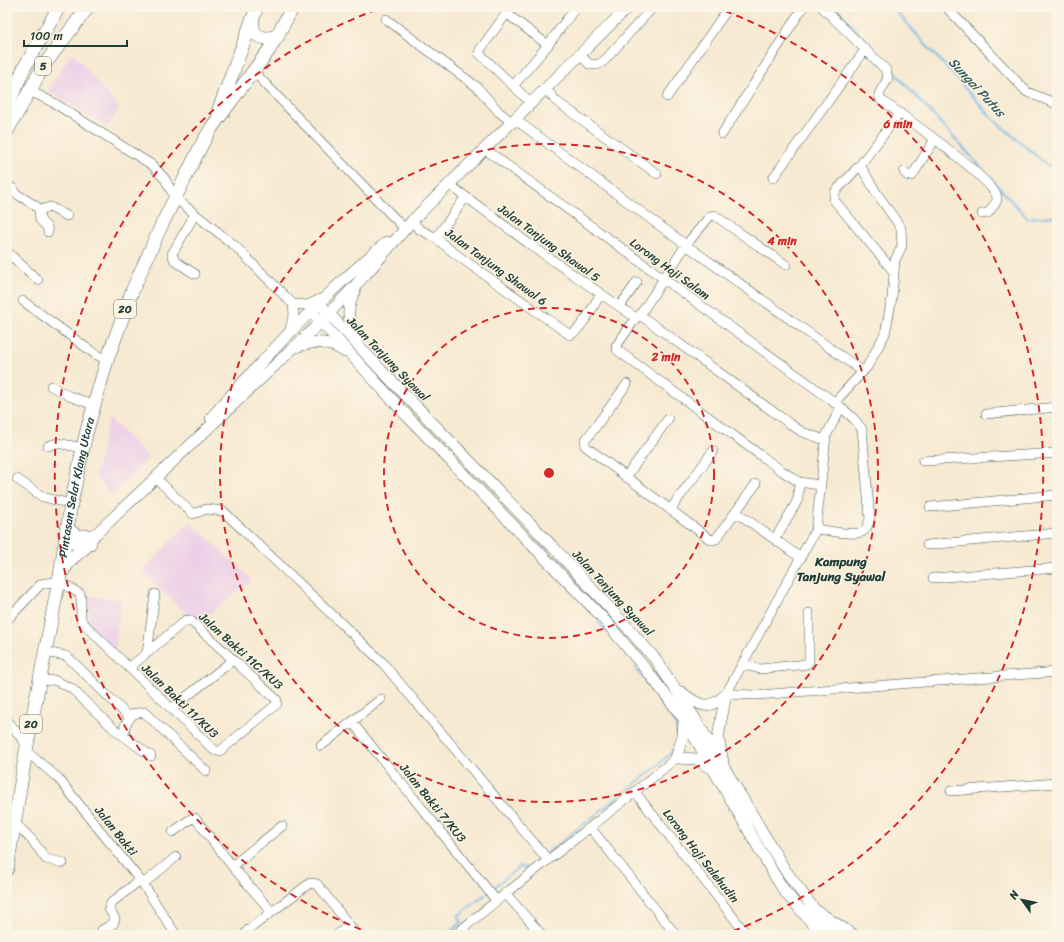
<svg xmlns="http://www.w3.org/2000/svg" width="1064" height="942" font-family="Sriracha,sans-serif">
<style>
.built{fill:#edd0e8}
.lines{fill:none;stroke-linecap:round;stroke-linejoin:round}
.stream{stroke:#71b7e8;stroke-width:2}
.minor-casing{stroke:#3f574c;stroke-width:10}
.major-casing{stroke:#3f574c;stroke-width:12}
.highway-casing{stroke:#3f574c;stroke-width:14}
.minor{stroke:#fff;stroke-width:9}
.major{stroke:#fff;stroke-width:11}
.highway{stroke:#fff;stroke-width:13}
.ring{fill:none;stroke:#d62828;stroke-width:2;stroke-dasharray:7 5}
.labels{text-anchor:middle;dominant-baseline:central;stroke-width:3;stroke-linejoin:round;paint-order:stroke}
.shield{fill:#fcf5e5;stroke:#617469;stroke-width:1}
.shield-label{font-size:11px;font-weight:bold;fill:#1f3d34}
.street-label{font-size:12px;fill:#1f3d34;stroke:#fcf5e5}
.water-label{font-size:13px;font-style:italic;fill:#345c61;stroke:#fcf5e5}
.neighbourhood-label{font-size:13px;font-weight:bold;fill:#1f3d34;stroke:#fcf5e5}
.centre{fill:#d62828;stroke:#fcf5e5;stroke-width:2}
.ring-label{font-size:12px;text-anchor:middle;font-weight:bold;fill:#d62828;stroke:#fcf5e5;stroke-width:3;stroke-linejoin:round;paint-order:stroke}
</style>
<rect width="100%" height="100%" fill="#fcf5e5"/>
<filter id="ink" filterUnits="userSpaceOnUse"><feTurbulence type="fractalNoise" baseFrequency=".025" numOctaves="2"/><feDisplacementMap in="SourceGraphic" scale="8" xChannelSelector="R" yChannelSelector="G"/><feConvolveMatrix kernelMatrix="1 2 1 2 8 2 1 2 1" color-interpolation-filters="sRGB"/></filter>
<filter id="wash" filterUnits="userSpaceOnUse"><feTurbulence type="fractalNoise" baseFrequency=".012" numOctaves="4" result="noise"/><feDisplacementMap in="SourceGraphic" scale="16" xChannelSelector="R" yChannelSelector="G"/><feGaussianBlur stdDeviation="0.9" result="paint"/><feColorMatrix in="noise" values="0 0 0 0 0 0 0 0 0 0 0 0 0 0 0 0 0 1.4 0 .05"/><feComposite in="paint" operator="in"/></filter>
<g filter="url(#wash)">
<rect width="100%" height="100%" fill="#f7e9d2"/>
<!-- built -->
<path class="built" d="M72 52 119 108 107 127 48 91Z
M109 418 148 458 112 495 95 477Z
M190 521 252 580 197 624 142 572Z
M90 596 121 600 115 649 87 624Z"/>
<g class="lines">
<!-- stream -->
<path class="stream" d="M835 7 1027 218 1057 216
M892 7 993 119 1047 165 1057 168
M598 622 607 631
M635 667 675 722 677 730V739
M547 853 654 769 671 753 675 745
M493 888 520 866 528 869 541 858
M447 935 462 922 458 916 485 895"/>
</g>
</g>
<g filter="url(#ink)">
<g class="lines">
<defs>
<path id="minor" d="M511 7 480 50 479 53 532 104
M822 7 886 70 888 78 879 94 881 100C901 114 992 178 997 197 998 202 991 209 988 213L982 214
M946 7 1027 92 1057 104
M506 13 548 45
M386 19 477 87 499 112 513 123
M580 55 589 64 597 65 604 61 653 7
M254 72 404 228
M514 85 548 45 576 7
M546 89 556 101 657 174
M28 90 54 103 152 165 165 179 175 198 235 246 293 304
M667 97 729 7
M516 120 686 245 862 371
M722 134 803 7
M486 150 841 407 854 419 862 429 870 519C868 524 867 530 862 532 852 536 827 530 816 529
M904 172 908 176H912L935 139
M773 178 865 50
M7 184 12 188 15 193 36 206 39 210 40 220 47 227 48 232
M450 185 532 246 636 318
M39 210 50 207 67 216
M412 221 419 229 436 238 454 253 570 335C581 331 594 305 600 295
M436 238 465 198
M7 252 38 280
M786 265 714 215 710 216 686 245 640 315 636 318 616 346 617 350 782 471 799 482 820 485
M894 272 834 200 835 192 860 165 900 113
M195 274 175 261 172 254 195 214
M23 301 95 354 107 360
M293 304 307 305 320 299
M620 306 637 282
M640 315 790 424 802 432 825 440
M289 333 294 314 293 304
M627 384 585 441V446L711 540 716 539 756 484
M51 386 69 396 94 405
M834 403 867 367 885 334 892 298 895 260 902 246 901 228 876 192 860 165
M841 407 826 436 816 529 726 694 756 695 1057 672
M986 414 1057 407
M48 446 57 443 83 448
M923 461 1057 453
M626 477 668 419
M156 478 193 514 207 509 223 511 382 662 548 860
M17 479 43 497 71 504
M930 507 1057 495
M670 510 713 451
M736 512 801 558
M775 539 795 505 798 499 799 482
M927 545 1057 533
M933 578 1057 568
M7 620 41 584 59 581 80 594C83 604 79 613 82 622L215 751H220L277 704V700L191 621 186 620 129 668
M45 652 66 656 72 661 130 718
M147 653 155 594
M742 664 760 669 807 664 809 661V613
M39 681 54 680 71 688 114 729 151 756
M171 709 233 660
M7 720 27 745
M352 722 496 900
M124 736 125 725 133 714 144 712 206 771
M321 746 381 699
M26 751 58 778 143 884 176 935
M951 791 1057 783
M635 792 747 935
M15 823 32 840 46 859 63 863
M590 827 676 935
M173 832 192 818H195L232 866 272 912
M232 866 282 826
M143 884 176 857
M505 893 542 935
M817 910 855 935
M252 927 310 883 317 884 357 935
M102 930 113 924 115 919 109 909 111 903 140 880
M244 935 248 930
M337 935 349 925
M455 935C527 874 604 819 676 758"/>
<path id="major" d="M355 291C345 310 348 322 358 341
M319 303 381 370 555 549 619 618 656 660 694 717 785 870 826 925 841 935
M311 311 409 418 601 616 648 672 684 719 775 876 785 892 823 935
M296 347C315 340 329 341 345 352
M211 418C266 356 323 295 387 242
M65 545 85 540 98 532 321 322 366 274 412 221 628 7
M681 692C699 706 709 712 726 694
M684 719 683 736 676 758 697 759 708 767
M723 762 718 737 726 694"/>
<g id="highway">
<path d="M252 20 254 33C262 39 268 39 278 36"/>
<path d="M7 107 24 68 59 7"/>
<path d="M218 112 257 7"/>
<path d="M7 131 44 65 88 7"/>
<path d="M67 529 77 536H93"/>
<path d="M61 573 72 558 90 543"/>
<path id="s1" d="M7 869 26 751 60 575 71 504 86 434 107 360 133 289 163 222 202 144 212 127 269 50 293 7"/>
</g>
</defs>
<!-- minor casing -->
<use href="#minor" class="minor-casing"/>
<!-- major casing -->
<use href="#major" class="major-casing"/>
<!-- highway casing -->
<use href="#highway" class="highway-casing"/>
<!-- minor -->
<use href="#minor" class="minor"/>
<!-- major -->
<use href="#major" class="major"/>
<!-- highway -->
<use href="#highway" class="highway"/>
</g>
</g>
<!-- distance rings -->
<g class="ring">
<circle cx="549" cy="473" r="165"/>
<circle cx="549" cy="473" r="329"/>
<path d="M372 934A494 494 0 0 1 384 7M714 7A494 494 0 0 1 726 934"/>
</g>
<g class="labels">
<!-- shield labels -->
<g class="shield">
<rect x="35" y="57" width="16" height="18" rx="3"/>
<rect x="114" y="300" width="22" height="18" rx="3"/>
<rect x="20" y="715" width="22" height="18" rx="3"/>
</g>
<g class="shield-label">
<text x="43" y="66">5</text>
<text x="125" y="309">20</text>
<text x="31" y="724">20</text>
</g>
<!-- street labels -->
<g class="street-label">
<text transform="translate(549 243) rotate(36)">Jalan Tanjung Shawal 5</text>
<text transform="translate(496 267) rotate(36)">Jalan Tanjung Shawal 6</text>
<text transform="translate(670 269) rotate(36)">Lorong Haji Salam</text>
<text transform="translate(388 359) rotate(46)">Jalan Tanjung Syawal</text>
<text stroke="none"><textPath href="#s1" startOffset="388">Pintasan Selat Klang Utara</textPath></text>
<text transform="translate(613 593) rotate(47)">Jalan Tanjung Syawal</text>
<text transform="translate(241 651) rotate(42)">Jalan Bakti 11C/KU3</text>
<text transform="translate(180 701) rotate(44)">Jalan Bakti 11/KU3</text>
<text transform="translate(433 803) rotate(51)">Jalan Bakti 7/KU3</text>
<text transform="translate(116 831) rotate(51)">Jalan Bakti</text>
<text transform="translate(701 856) rotate(52)">Lorong Haji Salehudin</text>
</g>
<!-- water labels -->
<g class="water-label">
<text transform="translate(977 87) rotate(47)">Sungai Putus</text>
</g>
<!-- neighbourhood labels -->
<g class="neighbourhood-label">
<text x="841" y="561">Kampung<tspan x="841" dy="15">Tanjung Syawal</tspan></text>
</g>
</g>
<circle cx="549" cy="473" r="6" class="centre"/>
<g class="ring-label">
<text x="898" y="128">6 min</text>
<text x="782" y="245">4 min</text>
<text x="666" y="361">2 min</text>
</g>
<!-- margin -->
<rect width="1064" height="942" fill="none" stroke="#fcf5e5" stroke-width="24"/>
<!-- north arrow -->
<g transform="translate(1022 900) rotate(303)" stroke="#fcf5e5" stroke-width="3" paint-order="stroke">
<path d="M0-3L7 15L0 10L-7 15Z" fill="#1f3d34"/>
<text y="-6" font-size="11" font-weight="bold" text-anchor="middle" fill="#1f3d34">N</text>
</g>
<!-- scale -->
<path d="M24 40v6h103v-6" fill="none" stroke="#1f3d34" stroke-width="2"/>
<text x="30" y="40" font-size="12" fill="#1f3d34" stroke="#fcf5e5" stroke-width="3" paint-order="stroke">100 m</text>
</svg>
